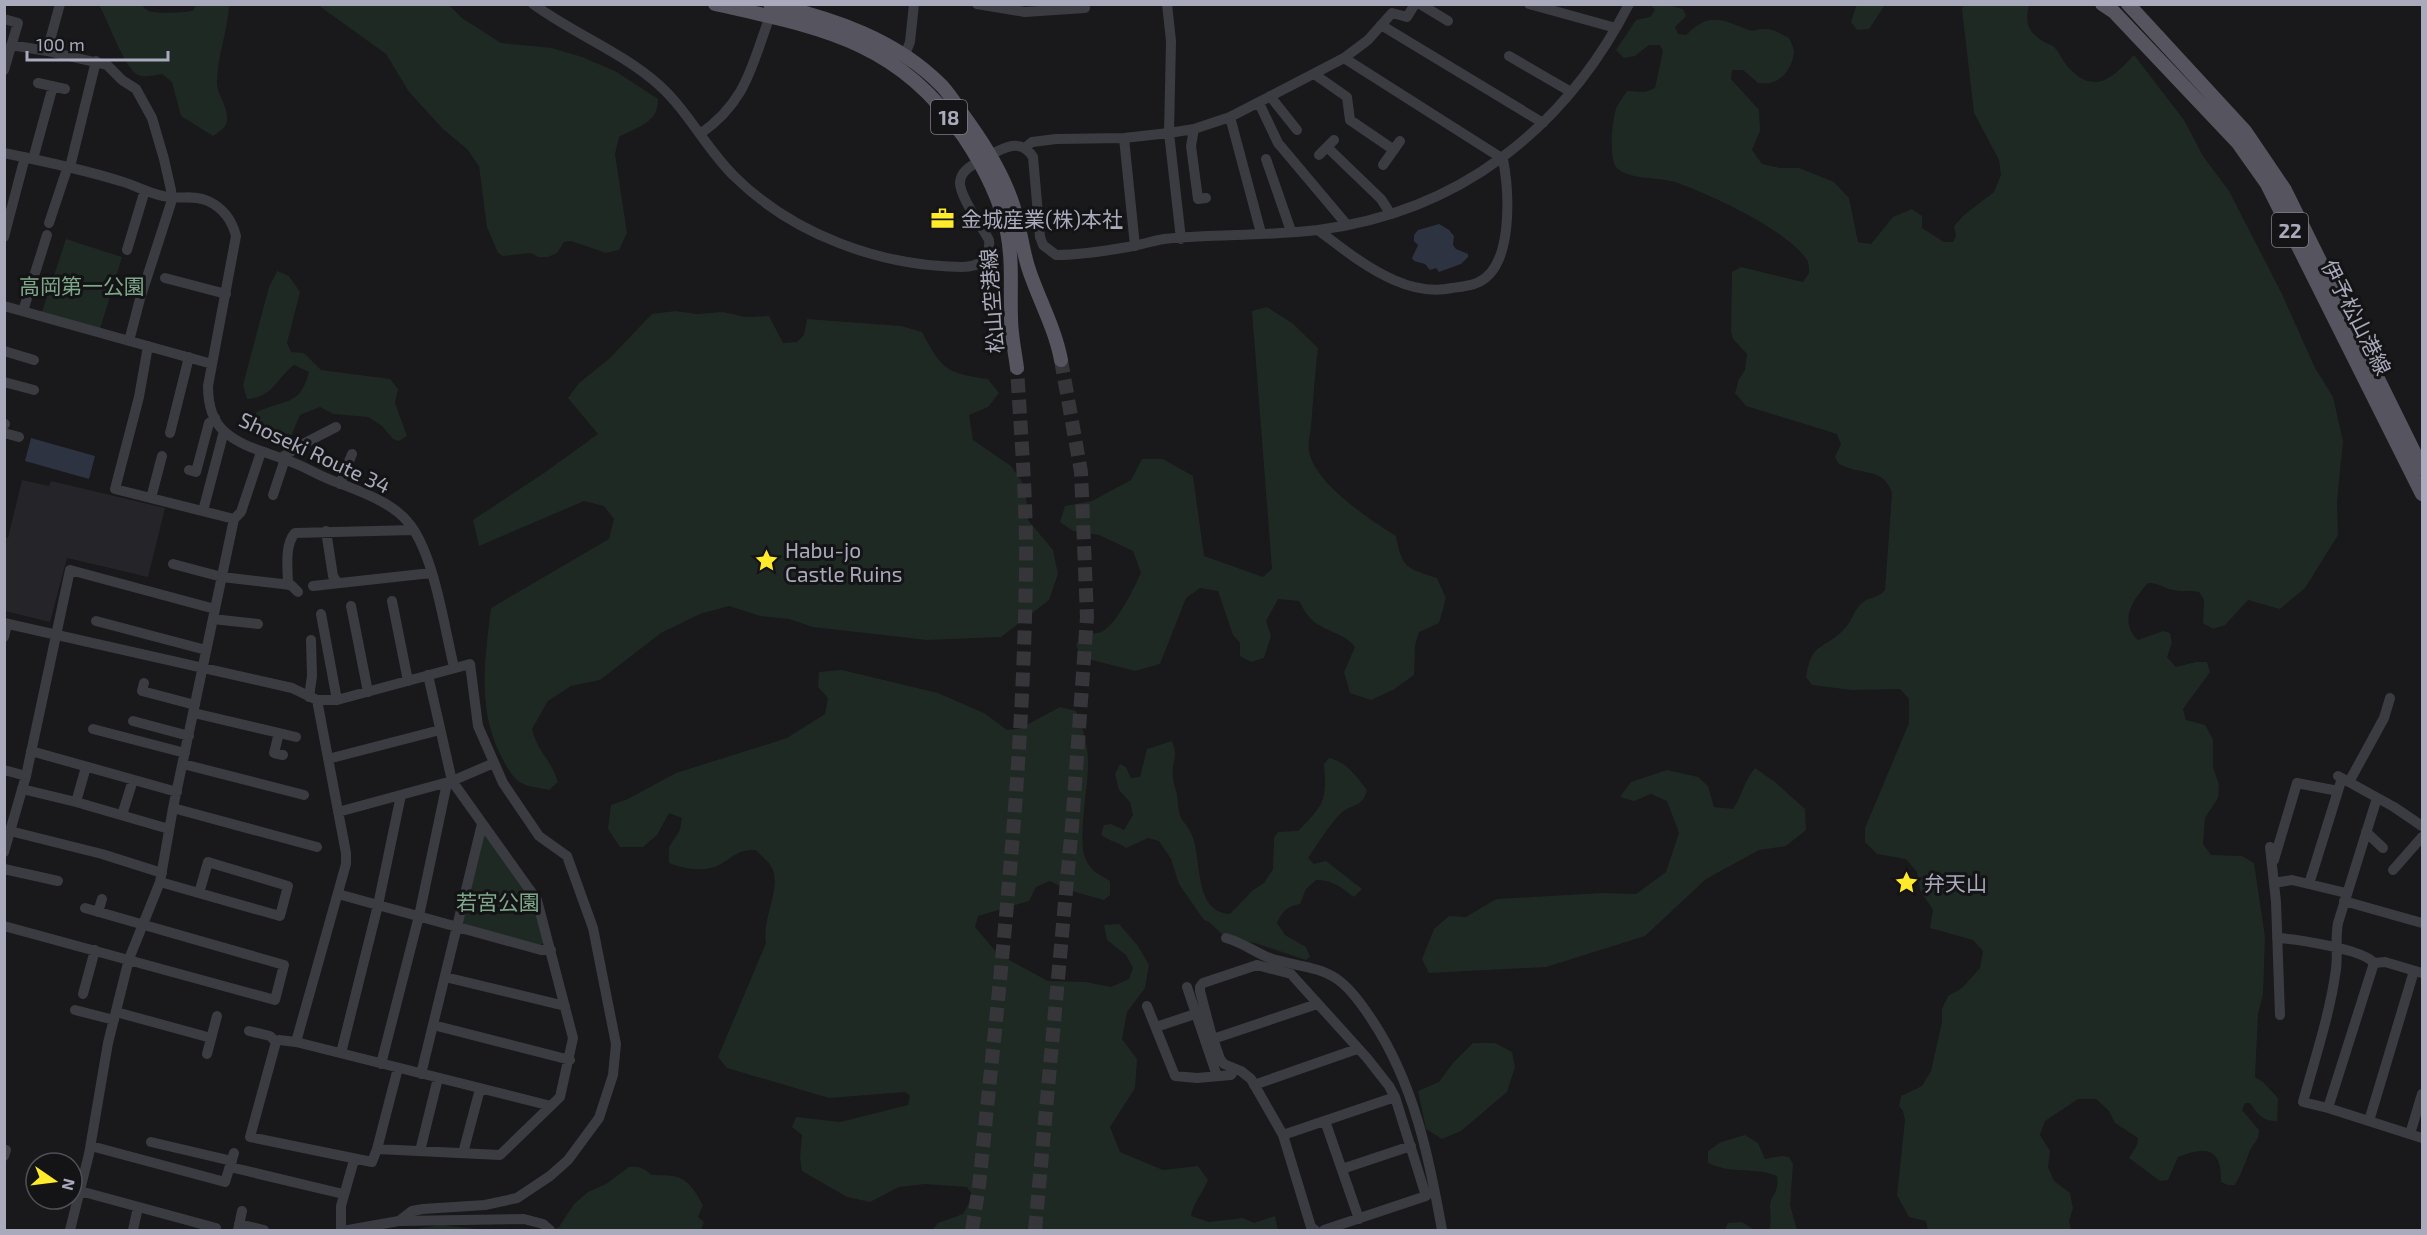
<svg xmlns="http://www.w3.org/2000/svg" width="2427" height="1235" font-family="'Exo 2','Noto Sans JP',sans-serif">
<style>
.built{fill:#252428}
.green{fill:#1f2923}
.water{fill:#2d3340}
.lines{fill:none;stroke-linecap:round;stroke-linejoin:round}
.major-tunnel{stroke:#36353a;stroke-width:14;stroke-dasharray:14 7;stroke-linecap:butt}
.minor{stroke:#3b3b42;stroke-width:10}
.major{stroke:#55545f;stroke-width:14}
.labels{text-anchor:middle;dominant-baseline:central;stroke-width:6;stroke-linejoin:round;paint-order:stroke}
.shield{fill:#141315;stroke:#7c7d89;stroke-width:1.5}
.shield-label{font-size:20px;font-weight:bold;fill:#a9aabb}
.poi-label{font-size:21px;fill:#a9aabb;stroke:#141315;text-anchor:start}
.park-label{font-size:21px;fill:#7fa88b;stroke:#141315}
.street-label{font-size:21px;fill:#a9aabb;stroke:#141315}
</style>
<rect width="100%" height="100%" fill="#19181a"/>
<!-- built -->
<path class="built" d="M22 480 49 486 51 481 165 508 148 577 67 558 50 622 5 611V537L8 538Z"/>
<!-- green -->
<path class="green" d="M1857 4H1885V5L1869 29 1857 30 1851 22Z
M99 5H142C144 8 146 10 149 11 154 14 188 13 194 10L195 5H229C228 31 217 56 217 83 217 95 228 106 227 119 227 128 220 131 213 136L181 116 172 82 162 74C154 75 146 78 138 75 124 68 108 20 99 5Z
M318 5H449L462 18 501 43 552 48 582 57 615 71 658 99C658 124 638 126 619 137L615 154 627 233 619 250 606 253 571 241 564 242 557 253 548 257H538L531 253 503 256 498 253 487 227 479 166 467 149 443 129 409 92 386 54Z
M1651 5H1668L1683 9 1686 16 1675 27 1678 34 1686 35C1709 11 1723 20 1749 30 1755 32 1761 28 1768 29 1775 30 1783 35 1789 38 1791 42 1794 48 1794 52 1792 71 1778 87 1758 83L1743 70H1732L1731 79 1759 110 1760 131 1752 150 1762 164 1780 168H1799L1834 182 1849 198 1858 242 1871 244 1893 217 1912 209 1922 216V228L1944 242H1953L1956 236 1954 226 1964 215 1994 192 2001 175 1999 160 1974 113 1962 9 1964 5H2029C2025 20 2027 31 2041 40 2045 43 2050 44 2053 46 2060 52 2063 63 2070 69 2096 96 2114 76 2134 55L2184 120 2203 156 2229 191 2282 294 2315 368 2333 397 2343 441 2337 502 2338 535 2305 588 2280 609 2248 600 2225 625 2213 629 2203 623 2204 600 2199 592C2190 590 2180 592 2173 590 2163 588 2159 583 2148 583 2133 600 2118 620 2138 640L2163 631 2170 633 2172 643 2167 657 2176 667 2196 662H2207L2210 672 2183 709 2186 720 2205 725 2213 739V767L2219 785 2218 798 2205 818 2203 844 2211 855 2242 856 2254 863 2265 937 2263 994 2258 1014 2255 1077 2263 1082 2278 1098 2277 1121C2263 1121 2258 1115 2250 1103H2245L2242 1110 2259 1130C2258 1144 2253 1142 2249 1153 2245 1164 2241 1174 2235 1185H2228L2221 1182C2222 1148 2206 1146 2178 1157L2168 1180 2160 1181 2129 1158 2137 1145 2138 1138 2115 1123 2109 1111 2096 1099H2078L2045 1121 2040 1135 2050 1151 2048 1167 2054 1181 2070 1193 2073 1208 2069 1221 2071 1230H1928L1926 1221 1909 1217 1897 1195 1905 1120 1903 1111 1899 1106 1901 1096 1922 1086 1931 1071 1942 1022V1009L1948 996 1962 988 1980 968 1983 951 1973 940 1930 928 1933 910 1920 890 1917 872 1906 859 1877 854 1865 842V828L1909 723V699L1900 689 1852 690 1812 685 1806 677C1812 639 1825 651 1845 628 1852 621 1854 610 1861 604 1868 596 1876 600 1885 590L1892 493C1884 466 1858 476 1838 463L1835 457 1841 444 1837 434 1746 406 1735 393 1739 379 1745 370 1747 354 1733 339 1731 331 1732 272 1741 267 1803 282 1809 273C1809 269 1809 263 1807 260 1786 229 1713 196 1678 183 1663 177 1627 180 1617 168 1608 159 1612 118 1617 106 1620 101 1624 96 1627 91L1645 92 1655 88 1663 51 1660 45H1649L1635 56 1624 58 1616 50 1636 20 1650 17 1655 10Z
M66 239 122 257 100 329 42 312Z
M277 271 289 276 300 292 287 343 291 352 304 353 321 370 390 379 398 389 395 403 407 436 399 441 393 439 382 426 368 417 333 414 320 407 300 415 287 446C273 450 262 439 253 430V418L257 412C284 399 300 407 309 372L294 365C275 380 273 397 247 399L243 385 269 287Z
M1267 307 1292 323 1318 348C1315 374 1313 401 1311 427 1310 435 1307 447 1310 455 1318 485 1370 520 1396 536 1402 569 1407 568 1437 578L1446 598 1439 623 1419 632 1415 645 1414 675 1393 690 1371 700 1350 693 1344 672 1355 647C1344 632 1323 632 1310 618 1305 613 1302 606 1299 601L1278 599 1266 621 1271 636 1264 658 1251 662 1240 656V643L1233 635 1218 591 1200 588 1186 598 1160 664 1135 671 1092 660 1079 653 1076 644 1086 634C1090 633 1097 634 1101 632 1116 626 1134 588 1141 573L1133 551 1099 535 1073 531 1060 522 1065 506 1092 501 1131 480 1142 459H1163L1193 476 1204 556 1263 577 1272 569 1252 311Z
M675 311 697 314 723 312 745 317 769 316 783 343 797 342 804 335 807 319 901 326 922 332C942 370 946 373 988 379L999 393 988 407 969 415 973 440 1011 466 1025 486 1028 520 1053 550 1058 574 1049 600 1001 637 927 640 813 627 789 619 760 616 729 606 700 614 661 633 600 680 571 686 548 701 532 729C538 753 551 759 558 782L549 790C540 788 526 787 518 781 510 774 505 764 500 754 477 707 485 658 491 608L609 539 614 519 604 506 584 501 479 546 473 520 544 473 598 434 568 398 579 383 609 359 652 314Z
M842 670 938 693 984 713 1007 730 1019 729 1060 707 1076 711C1083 728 1089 748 1088 766 1088 787 1077 844 1086 860 1091 871 1100 875 1110 881V895L1104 900 1068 890 1050 881 1036 887 1029 901 978 916 975 927 998 954 1048 981 1086 982 1111 987 1129 979 1133 968 1126 955 1107 940 1104 925 1119 924 1138 946 1149 965 1145 988 1127 1012 1122 1039 1137 1059 1135 1088 1110 1127 1120 1152 1163 1170 1198 1166 1208 1180C1203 1193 1193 1203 1191 1216L1209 1222 1243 1218 1254 1223 1275 1216 1278 1230H932L938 1223 963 1214 973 1196 967 1187 925 1184 899 1187 870 1202 847 1197 802 1171 800 1158 802 1135 792 1127 796 1117 840 1122 908 1105 910 1096 905 1092 829 1098 727 1068 718 1057 766 943C761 920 782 889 772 868 769 862 761 856 756 850 736 850 737 855 721 864 706 873 684 869 669 863V847L680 830 682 818 669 813 657 835 643 847H620L608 829 611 805 628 799 676 773 787 738 825 714 828 698 818 687 819 672Z
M1172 741C1179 760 1171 760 1173 777 1173 783 1176 789 1177 795 1178 803 1178 810 1181 818 1184 823 1189 828 1191 833 1203 857 1192 912 1230 914L1253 890 1264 883 1273 869 1274 838 1278 832 1298 831C1324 804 1327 802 1324 764L1329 758C1347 762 1356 776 1367 790 1362 809 1353 802 1340 814 1328 827 1318 843 1308 858L1314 864 1326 861 1362 889 1354 897C1342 888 1331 879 1316 880L1306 889 1300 904C1288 906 1282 911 1277 923L1285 935 1306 947 1310 957 1306 960 1255 943 1226 938 1209 922 1204 920 1179 884 1171 859 1159 841 1148 838 1126 848C1118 842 1109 841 1101 835L1104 825 1111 824 1124 830 1133 815 1130 802 1119 790 1115 774 1120 764 1126 767 1131 778 1140 777 1147 749Z
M1755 768 1775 782 1805 809 1806 830 1786 846 1759 850 1706 879 1645 936 1546 967 1429 973 1422 959 1434 929 1449 916 1466 917 1496 899 1603 893 1636 894 1666 872 1679 833 1667 801 1651 794 1634 801 1620 797 1631 782 1667 770 1698 777 1708 786 1714 807 1733 809C1743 794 1743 783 1755 768Z
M483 830 536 904 545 942 539 946 461 924Z
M1473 1043H1495L1512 1052 1515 1067 1507 1092 1461 1131 1442 1139 1426 1129 1418 1091 1439 1082 1453 1063Z
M1745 1135 1758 1143 1765 1159 1782 1156 1789 1157 1793 1164 1790 1205 1797 1230H1769C1772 1222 1770 1214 1770 1205 1772 1192 1779 1195 1777 1176 1751 1166 1734 1175 1708 1163V1151L1721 1142Z
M629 1167C638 1166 645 1168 651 1175 683 1175 687 1177 703 1205L698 1217 704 1222 701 1230H550L559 1227 574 1204 588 1192 606 1184Z
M1742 1222 1754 1230H1725L1728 1223Z
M442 1225 485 1230H416L420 1228Z"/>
<!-- water -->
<path class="water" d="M1439 224 1449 230 1454 236 1453 245 1456 249 1468 254V257L1461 264 1439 272 1436 268 1430 270 1425 264 1414 261 1412 258 1418 245 1414 241V235L1418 230Z
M31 438 95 456 89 479 25 461Z"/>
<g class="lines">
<!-- major-tunnel -->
<path class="major-tunnel" d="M972 1230 979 1186C1000 981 1023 777 1026 572 1027 504 1021 436 1017 368
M1035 1230 1072 826 1087 617 1081 472 1061 360"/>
<!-- minor -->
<path class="minor" d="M533 4C574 34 622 52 659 85 689 112 706 149 735 177 794 235 880 266 962 267 980 267 991 258 989 240 982 227 959 196 960 182 961 169 975 164 985 158 1001 149 1020 136 1033 157L1040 237 1043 245 1056 255C1079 255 1105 251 1128 247 1140 245 1152 241 1164 239 1215 234 1267 236 1318 230 1459 212 1565 129 1629 4
M977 4 1025 12 1085 8
M1167 4 1171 41 1169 133 1181 239
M1420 4 1448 21
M1529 4 1616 28
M4 19 18 23 4 70
M1381 25 1543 123
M11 45 47 51 60 4
M47 51 107 65 122 80 136 89 152 118 164 159 171 190V203L140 299 129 341
M1509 56 1571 92
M904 57 910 42 914 4
M1314 74 1347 97 1350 120 1394 150
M38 83 65 89
M1270 96 1297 130
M1259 103 1278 143 1347 225
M1230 117 1261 233
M1194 129 1191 146 1198 199 1206 198
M700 134C749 100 752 62 772 11
M1124 138 1135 246
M1327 147 1381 199 1390 213
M1025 148 1032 142 1056 139 1124 138 1169 133 1194 129 1230 117 1344 58 1368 40 1392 13 1407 17 1415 4
M4 153C43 161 82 169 120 181 135 185 148 193 163 196 179 200 193 194 208 201 223 208 232 220 236 236L208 386C208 402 212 421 225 432 242 447 266 452 286 460 299 464 311 471 324 477 351 489 387 498 407 521 434 551 444 627 454 667
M1319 155 1334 140
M33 159 53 86
M1266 159 1291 231
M1383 165 1400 141
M70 167 96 61
M49 223 68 166
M1318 230C1342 248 1366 268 1394 280 1412 288 1433 292 1452 288 1461 287 1471 286 1479 282 1514 265 1509 191 1503 159L1344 58
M4 237 25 157
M127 250 145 190
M165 278 226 294
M4 306 212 364
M23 311 47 235
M148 346 139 397 115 489 234 519
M4 351 34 360
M4 382 34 390
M4 425 5 424
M4 433 19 437
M170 433 189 357
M281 458 299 446 336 427
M189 470 196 472 209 423 215 418
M340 484 352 454
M273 495 285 459
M151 498 162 456
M203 511 224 431
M326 531 333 576 337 582
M173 564 222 577 291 585 298 592
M288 585C288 570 284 545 295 533L414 530
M313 586 431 573
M392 601 408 681
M351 606 368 692
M321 614 337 700
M213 619 258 624
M96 621 206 650
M4 623 292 688 317 700H337L470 664 478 726 503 783 539 836 567 856 593 928 616 1044 613 1075 599 1118 568 1160 550 1176 517 1198 485 1205 423 1209 412 1211 399 1221
M4 637 7 624
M144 683 142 691 195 705
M309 697 312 676 311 640
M317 700 346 853V864L296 1042 279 1040 276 1042 250 1137 372 1162 377 1149 500 1155 560 1097 573 1038 537 900 452 781 428 675
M194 713 296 737
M133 721 189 736
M93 729 185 753
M279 733 274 753 283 755
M31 751 177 792
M328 759 440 730
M183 764 304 795
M4 770 26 776
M2338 776 2394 807 2422 826
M2349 782 2384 718 2390 698
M22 789 76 802 169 829
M76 802 86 767
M173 808 317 847
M338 812 452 781 494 763
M122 815 133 780
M10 831 102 854 162 873
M2366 832 2383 848
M2270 847 2276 902 2280 1015
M4 852 26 776 70 570 215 609
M2274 860 2297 783 2338 791
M4 869 58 881
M2393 870 2422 837
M160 882 280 916 288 886 208 862 199 893
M2274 883 2292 880 2346 893
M2309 884 2342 778
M338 894 541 950H551
M2344 901 2422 923
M98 912 102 899
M4 926 275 1000 284 965 85 908
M1226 938C1241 942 1253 951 1267 957 1290 966 1317 965 1337 979 1351 989 1363 1006 1372 1020 1414 1083 1429 1157 1442 1230
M2277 938C2296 939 2363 949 2374 963
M2422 973 2385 962 2374 963 2328 1108 2422 1138
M445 977 565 1006
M1187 987 1217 1076
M83 994 95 950
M1147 1006 1175 1076 1197 1078 1231 1075 1235 1069
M75 1010 114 1020
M116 1012 211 1038
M433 1025 570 1060
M1156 1027 1195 1014
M249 1031 270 1036 276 1042
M1213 1039 1317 1004
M296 1042 551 1106
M341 1053 378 905 401 795
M207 1054 217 1016
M381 1064 419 916 447 783
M421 1074 482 824
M1254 1085 1357 1049
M2328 1108 2303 1102C2315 1058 2330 1014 2336 969 2338 954 2335 938 2338 923L2377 798
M1325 1121 1359 1219
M2369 1121 2414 971
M2410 1134 2422 1094
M1283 1135 1395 1097
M151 1142 232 1161
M91 1146 225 1182 234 1153
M377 1149 398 1068
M420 1151 438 1078
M463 1153 480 1089
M4 1156 6 1150
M230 1167 343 1194
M1342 1169 1411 1146
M80 1191 216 1228
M239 1224 264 1230
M70 1230 89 1154 108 1043 129 959 160 882 173 808 234 519 241 512 261 452
M133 1230 138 1207
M238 1230 242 1211
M341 1230V1206L354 1160
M348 1230 399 1221 524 1219 543 1224 550 1230
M1315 1230 1311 1227 1283 1135 1251 1079 1241 1071 1224 1064 1220 1059 1211 1033 1200 991V987L1203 983 1257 965 1291 974 1367 1058 1389 1086 1395 1097 1426 1196 1324 1230"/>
<!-- major -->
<path class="major" d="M715 4C822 28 897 40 964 137 984 167 1000 197 1007 232 1013 261 1010 289 1011 318 1011 335 1015 352 1017 368
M770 4C832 18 896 39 942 86 952 97 960 111 969 123 986 147 1001 171 1011 199 1020 222 1021 246 1029 270 1039 300 1055 328 1061 360
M2102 4 2114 12 2238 143 2267 184 2422 494
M2128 4 2245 131 2285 190 2422 468"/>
</g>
<!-- icons -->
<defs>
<symbol id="office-bare" viewBox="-9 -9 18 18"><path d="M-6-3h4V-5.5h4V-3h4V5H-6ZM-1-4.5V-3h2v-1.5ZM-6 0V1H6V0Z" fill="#ffeb2b" stroke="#141315" stroke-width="2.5" paint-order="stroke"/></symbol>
<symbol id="sight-bare" viewBox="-9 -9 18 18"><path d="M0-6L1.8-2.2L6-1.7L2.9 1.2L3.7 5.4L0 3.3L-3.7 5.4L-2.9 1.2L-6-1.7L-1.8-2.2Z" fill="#ffeb2b" stroke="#141315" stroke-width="2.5" paint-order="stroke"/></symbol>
</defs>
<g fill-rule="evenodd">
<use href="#office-bare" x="926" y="202" width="33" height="33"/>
<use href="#sight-bare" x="750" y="544" width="33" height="33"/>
<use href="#sight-bare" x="1890" y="866" width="33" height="33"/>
</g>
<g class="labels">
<!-- shield labels -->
<g class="shield">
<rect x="931" y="100" width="36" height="34" rx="4.5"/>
<rect x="2272" y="213" width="36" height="34" rx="4.5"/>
</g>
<g class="shield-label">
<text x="949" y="117">18</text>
<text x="2290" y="230">22</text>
</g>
<!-- poi labels -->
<g class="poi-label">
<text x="961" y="218">金城産業(株)本社</text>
<text x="785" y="549">Habu-jo<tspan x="785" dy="24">Castle Ruins</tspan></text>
<text x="1924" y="882">弁天山</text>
</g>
<!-- park labels -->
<g class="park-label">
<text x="82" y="285">高岡第一公園</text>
<text x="498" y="901">若宮公園</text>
</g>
<!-- street labels -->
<g class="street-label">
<text transform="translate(991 301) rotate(-94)">松山空港線</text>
<text transform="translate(2357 317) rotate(63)">伊予松山港線</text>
<text transform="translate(315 452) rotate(25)">Shoseki Route 34</text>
</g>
</g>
<!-- border -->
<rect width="2427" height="1235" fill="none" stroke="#a9aabb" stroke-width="12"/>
<!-- north arrow -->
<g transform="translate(54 1181) rotate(104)"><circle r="28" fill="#141315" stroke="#504f57" stroke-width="1.5"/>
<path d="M0-4.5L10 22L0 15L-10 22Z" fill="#ffeb2b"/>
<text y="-9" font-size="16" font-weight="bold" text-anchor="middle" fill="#a9aabb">N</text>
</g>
<!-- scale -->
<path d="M27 51v9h141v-9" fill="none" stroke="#a9aabb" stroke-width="3"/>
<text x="36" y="51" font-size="18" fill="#a9aabb" stroke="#141315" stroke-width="4.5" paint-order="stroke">100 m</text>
</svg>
